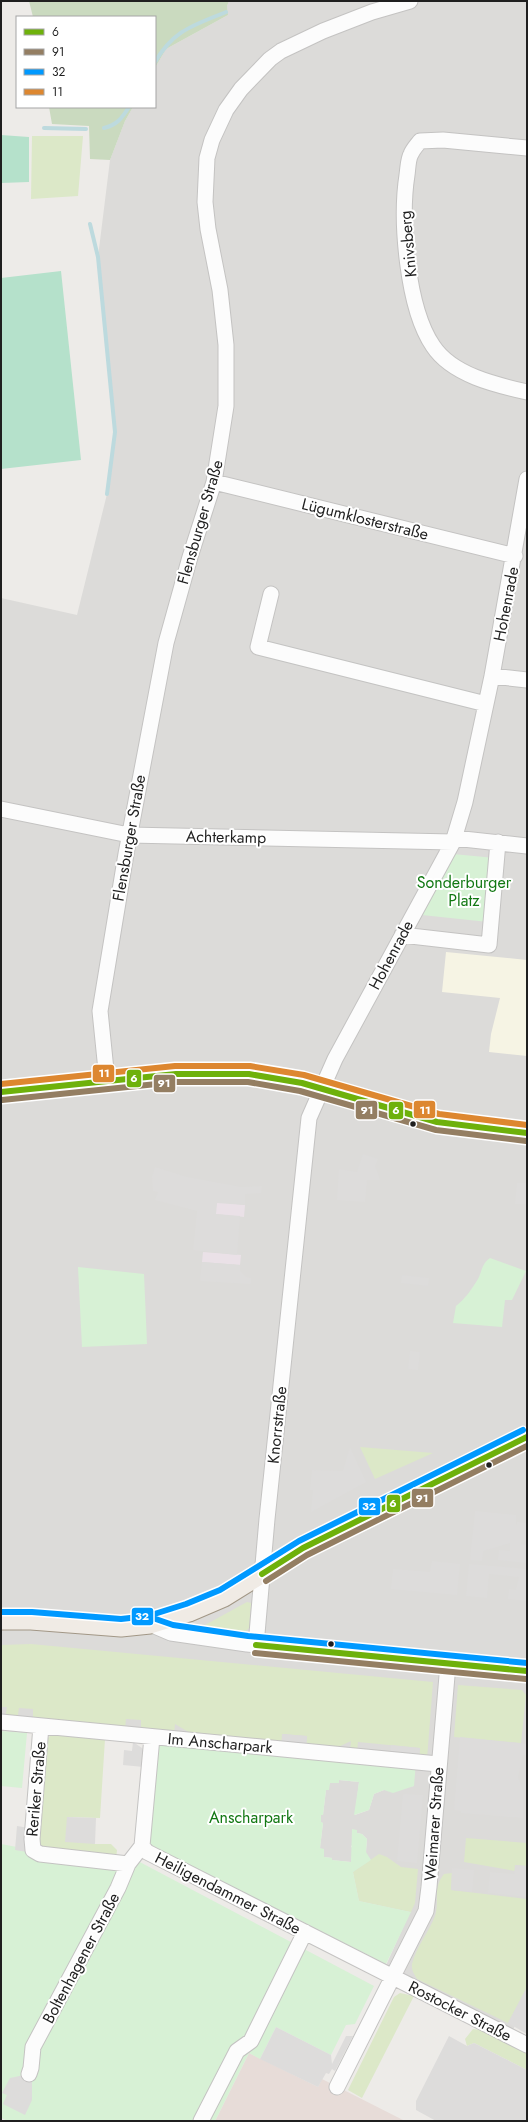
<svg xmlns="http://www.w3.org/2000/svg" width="528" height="2122" font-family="Jost,sans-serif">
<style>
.residential{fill:#dcdbd9}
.industrial{fill:#eae1e7}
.education{fill:#f6f4e4}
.military{fill:#e7dcd8}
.grass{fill:#dce8c8}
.forest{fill:#cadabf}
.park{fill:#d7f1d5}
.pitch{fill:#b5e1cb}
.parking{fill:#dddcdb}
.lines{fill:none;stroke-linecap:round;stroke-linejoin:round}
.stream{stroke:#bddade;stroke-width:4}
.minor-casing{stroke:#c4c3c2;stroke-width:17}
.major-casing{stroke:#a29786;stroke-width:21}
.minor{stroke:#fcfcfc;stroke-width:15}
.major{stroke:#f0ebe5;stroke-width:19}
.bus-1-casing{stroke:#fff;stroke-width:9}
.bus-2-casing{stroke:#fff;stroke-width:9}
.bus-3-casing{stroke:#fff;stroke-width:9}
.bus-4-casing{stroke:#fff;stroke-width:9}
.bus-1{stroke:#6eb10b;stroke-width:6}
.bus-2{stroke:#947e62;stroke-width:6}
.bus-3{stroke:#09f;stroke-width:6}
.bus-4{stroke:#dd8730;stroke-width:6}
.bus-dot{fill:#1f1f1f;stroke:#fff;stroke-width:1.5}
.labels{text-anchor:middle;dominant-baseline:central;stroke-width:4;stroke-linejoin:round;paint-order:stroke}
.street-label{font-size:16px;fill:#1f1f1f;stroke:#fff}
.park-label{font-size:16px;fill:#127813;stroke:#fff}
.line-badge{stroke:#fff;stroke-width:1.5}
.badge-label{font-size:11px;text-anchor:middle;font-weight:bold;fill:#fff}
</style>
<rect width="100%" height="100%" fill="#edebe8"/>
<!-- residential -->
<path class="residential" d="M229 1H527V2001L510 2036 383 1972 410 1912 359 1901 353 1872 366 1852 367 1839 362 1834 357 1833 351 1847 353 1848 351 1862 331 1860 332 1858 324 1857 320 1848 323 1823 320 1822 321 1815H323L326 1790 330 1783H339V1780L359 1782 355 1815 369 1810 374 1794 384 1790 414 1786 32 1725 27 1733 1 1731V598L77 615 107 494 115 432 98 257 110 160 125 121 133 107H155V68L166 49 228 15 227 6Z"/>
<!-- industrial -->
<path class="industrial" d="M217 1202 245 1205 244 1217 215 1214Z
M203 1252 241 1255 240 1265 202 1262Z"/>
<!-- education -->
<path class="education" d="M446 952 527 960V1056L489 1052 491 1034 500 998 442 992Z"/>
<!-- military -->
<path class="military" d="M249 2053 318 2087 322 2079 405 2121H215Z"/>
<!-- grass -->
<path class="grass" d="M32 136H83L78 196 31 199Z
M360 1447 433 1453 375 1479Z
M247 1602 251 1603V1605L249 1628 246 1631 240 1632 204 1628 205 1625Z
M31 1644 433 1682 427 1759 419 1758 420 1748 358 1742 357 1752 350 1751 351 1741 334 1749 306 1746 307 1736 283 1734 282 1744 195 1736 175 1724 174 1734 141 1731V1720L126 1719 125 1729 33 1722V1709L19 1708 17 1721 5 1719 7 1707H1V1645Z
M458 1685 522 1690 526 1695 521 1743 454 1737Z
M51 1734 105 1739 100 1818 67 1817 95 1844H111L117 1850 116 1859 44 1852 36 1842 45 1743Z
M466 1838 527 1843V1866L515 1865V1871L464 1862Z
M379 1854 387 1857 401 1867 418 1869 415 1903 411 1912 359 1901 353 1872Z
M452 1873 451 1890 527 1899V1987L508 2023 417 1979C414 1974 411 1970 412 1964 416 1947 429 1932 435 1916 440 1899 432 1889 444 1874Z
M400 1993 414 1996 362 2098 348 2090 394 1997Z
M473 2029 481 2030 527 2053V2070L474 2043 467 2046 465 2039Z"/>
<!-- forest -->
<path class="forest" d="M29 1H229L227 6 228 15 166 49 155 68V17H33Z
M49 107H133L125 121 110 160 90 159 89 126 52 124Z"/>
<!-- park -->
<path class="park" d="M453 854 495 858 488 922 422 915Z
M490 1258 526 1271 512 1300H505L502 1327 453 1323 456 1306C466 1298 471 1290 478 1279 483 1269 481 1265 490 1258Z
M78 1267 144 1274 147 1344 82 1347Z
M1 1731 27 1733 22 1788 1 1786Z
M164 1738 416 1762 414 1786 393 1793 384 1790 374 1794 369 1810 354 1815 359 1782 339 1780V1783H330L329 1790H326L323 1815H321V1822L323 1823 320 1848 324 1849V1857L332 1858V1860L351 1862 352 1829 357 1830V1833L362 1834 367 1839 366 1852 371 1860 353 1872 359 1901 411 1912 386 1964 151 1845 148 1837 158 1745Z
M1 1844 33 1850 136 1860 374 1986 355 2024 346 2025 331 2055 276 2027 260 2059 249 2053 215 2121H8L1 2118Z"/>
<!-- pitch -->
<path class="pitch" d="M1 135 29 137V182L1 183Z
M61 271 81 460 1 469V278Z"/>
<!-- parking -->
<path class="parking" d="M363 1154 378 1159 375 1166 380 1180H367L365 1202 337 1200 339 1169 357 1172Z
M155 1167 187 1177 241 1187 262 1186 261 1193 245 1194V1205L217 1203 216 1214 240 1216 237 1255 193 1250 197 1211 155 1200 158 1192 153 1191 152 1177Z
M517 1183H527V1204H515Z
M202 1262 240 1265V1271L246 1277 251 1278V1284L200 1281Z
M402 1275 429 1278 428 1286 401 1283Z
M410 1351 420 1352 418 1370 408 1369Z
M350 1447 366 1482 311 1512 313 1490H310L312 1470 343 1471Z
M475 1511 516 1515V1526L517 1522 527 1523V1541L522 1540 521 1544 527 1545V1563L498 1560 499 1550 510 1551V1543L483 1551 482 1561 470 1560Z
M432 1561 460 1564 457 1595 391 1589 393 1569 430 1572Z
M469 1564 527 1569V1601L508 1599 509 1589 516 1590 519 1577 489 1574 487 1598 466 1596Z
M282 1734 307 1736 306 1751 281 1749Z
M460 1737 527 1744V1755H523L518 1777 523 1791V1818L461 1813V1811L454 1810Z
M133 1742 142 1748 145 1755 144 1767 123 1765 124 1750 132 1751Z
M391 1745 420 1748 419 1762 390 1759Z
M403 1794 423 1795 417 1863 397 1861Z
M67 1817 96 1818 95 1844 65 1842Z
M17 1826 29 1828 27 1852 15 1850Z
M515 1865 527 1866V1897L488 1893 490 1872 514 1874Z
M452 1868 474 1870 472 1892 451 1890Z
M527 1987V2034L508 2023Z
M276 2027 331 2055 332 2064 346 2036H353L335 2071 332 2069 329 2074 326 2073 318 2087 260 2059Z
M449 2036 467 2046 474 2043 527 2070V2121H436L416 2110V2101Z
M29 2074 32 2080V2100L25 2115 3 2104 7 2095 2 2093 10 2078Z"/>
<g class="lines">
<!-- stream -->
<path class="stream" d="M155 62C174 30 192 26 226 12
M44 128 86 129
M104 128C117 125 122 118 129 107
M90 224 98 257 115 432 107 494"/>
<defs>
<path id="minor" d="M527 148 443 140 420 141C417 145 413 149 411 154 408 159 408 168 407 175 400 220 407 308 433 346 452 375 496 385 527 392
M214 482 515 556
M271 594 258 647 486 704
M492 676 527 680
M1 809 129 835 453 842
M454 838 527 846
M402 935 489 945 498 842
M107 1080 100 1011 126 854 166 643 190 557 214 482 226 406V345L220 290 208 229 205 202 207 158 212 140 226 110 241 89 270 59 281 51 323 31 372 12 410 1
M1 1092 176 1074H249L302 1083 437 1122 475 1128 527 1133
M150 1624 171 1633 247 1644 527 1671
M256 1645 267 1519 309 1118 335 1059 453 842 465 802 492 676 527 479
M1 1722 438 1764
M41 1726 32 1839 33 1850 40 1854 128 1864
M152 1737 142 1846 147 1852 527 2045
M29 2074 31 2068 33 2047 118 1888 128 1864 142 1846
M337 2087 426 1911 429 1887 448 1664
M201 2121 237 2051 251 2041 305 1932"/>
<path id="major" d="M1 1620H31L121 1627 150 1624 189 1612 224 1597 303 1548 527 1437"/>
</defs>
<!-- minor casing -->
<use href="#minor" class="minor-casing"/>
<!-- major casing -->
<use href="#major" class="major-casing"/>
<!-- minor -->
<use href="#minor" class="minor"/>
<!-- major -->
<use href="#major" class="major"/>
<defs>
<path id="bus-1" d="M1 1092 176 1074H249L302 1083 437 1122 527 1133
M262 1574 303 1548 527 1437
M256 1645 527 1671"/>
<path id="bus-2" d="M2 1100 176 1082H248L300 1091 436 1130 526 1141
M266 1581 307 1555 527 1446
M255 1653 526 1679"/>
<path id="bus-3" d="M1 1612H32L121 1619 148 1616 186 1604 220 1590 299 1541 523 1430
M150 1617 173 1625 248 1636 527 1663"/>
<path id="bus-4" d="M1 1084 175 1066H250L304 1075 439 1114 527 1125"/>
</defs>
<!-- bus-1 casing -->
<use href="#bus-1" class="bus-1-casing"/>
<!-- bus-2 casing -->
<use href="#bus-2" class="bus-2-casing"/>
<!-- bus-3 casing -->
<use href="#bus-3" class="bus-3-casing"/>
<!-- bus-4 casing -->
<use href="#bus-4" class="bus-4-casing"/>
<!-- bus-1 -->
<use href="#bus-1" class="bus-1"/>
<!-- bus-2 -->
<use href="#bus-2" class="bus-2"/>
<!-- bus-3 -->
<use href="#bus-3" class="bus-3"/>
<!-- bus-4 -->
<use href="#bus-4" class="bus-4"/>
</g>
<!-- markers -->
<g class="bus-dot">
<circle cx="413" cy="1124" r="3.5"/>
<circle cx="489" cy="1465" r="3.5"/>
<circle cx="331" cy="1644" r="3.5"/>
</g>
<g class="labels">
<!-- street labels -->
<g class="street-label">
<text transform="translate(408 244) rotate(-95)">Knivsberg</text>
<text transform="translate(365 519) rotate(14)">Lügumklosterstraße</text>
<text transform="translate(200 522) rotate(-74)">Flensburger Straße</text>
<text transform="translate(506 604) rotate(-79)">Hohenrade</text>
<text transform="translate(226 837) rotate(1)">Achterkamp</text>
<text transform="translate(129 838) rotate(-80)">Flensburger Straße</text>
<text transform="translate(391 955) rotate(-62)">Hohenrade</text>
<text transform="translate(277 1425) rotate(-84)">Knorrstraße</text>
<text transform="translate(220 1743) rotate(5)">Im Anscharpark</text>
<text transform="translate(36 1789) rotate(-85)">Reriker Straße</text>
<text transform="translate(434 1824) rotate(-86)">Weimarer Straße</text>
<text transform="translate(228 1893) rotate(27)">Heiligendammer Straße</text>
<text transform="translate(81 1958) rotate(-62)">Boltenhagener Straße</text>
<text transform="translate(460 2011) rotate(27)">Rostocker Straße</text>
</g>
<!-- park labels -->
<g class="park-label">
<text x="464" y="882">Sonderburger<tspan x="464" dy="18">Platz</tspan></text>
<text x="251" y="1817">Anscharpark</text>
</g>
</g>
<g class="line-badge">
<rect x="92" y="1064" width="23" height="19" rx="4" fill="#dd8730"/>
<rect x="126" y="1069" width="16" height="19" rx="4" fill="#6eb10b"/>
<rect x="153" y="1074" width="23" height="19" rx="4" fill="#947e62"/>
<rect x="413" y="1100" width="23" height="19" rx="4" fill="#dd8730"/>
<rect x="355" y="1100" width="23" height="20" rx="4" fill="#947e62"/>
<rect x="388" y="1101" width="16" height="19" rx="4" fill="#6eb10b"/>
<rect x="411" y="1488" width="23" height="20" rx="4" fill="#947e62"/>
<rect x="386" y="1494" width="15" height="19" rx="4" fill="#6eb10b"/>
<rect x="358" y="1497" width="23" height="19" rx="4" fill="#09f"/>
<rect x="131" y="1607" width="23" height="19" rx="4" fill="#09f"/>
</g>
<g class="badge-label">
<text x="104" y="1077">11</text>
<text x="134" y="1082">6</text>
<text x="164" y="1087">91</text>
<text x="425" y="1114">11</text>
<text x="367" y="1114">91</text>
<text x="396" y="1114">6</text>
<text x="422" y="1502">91</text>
<text x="393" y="1507">6</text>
<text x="369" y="1510">32</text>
<text x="142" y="1620">32</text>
</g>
<!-- border -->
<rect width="528" height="2122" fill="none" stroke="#1f1f1f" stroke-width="4"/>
<!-- legend -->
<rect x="16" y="16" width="140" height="92" fill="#ffffff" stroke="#a5a5a5"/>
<rect x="24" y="29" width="20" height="6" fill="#6eb10b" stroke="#a5a5a5"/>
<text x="52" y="36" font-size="12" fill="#1f1f1f">6</text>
<rect x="24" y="49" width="20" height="6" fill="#947e62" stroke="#a5a5a5"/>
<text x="52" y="56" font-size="12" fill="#1f1f1f">91</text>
<rect x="24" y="69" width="20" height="6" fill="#0099ff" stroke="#a5a5a5"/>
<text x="52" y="76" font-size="12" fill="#1f1f1f">32</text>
<rect x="24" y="89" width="20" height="6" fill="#dd8730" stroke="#a5a5a5"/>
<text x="52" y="96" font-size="12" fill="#1f1f1f">11</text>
</svg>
